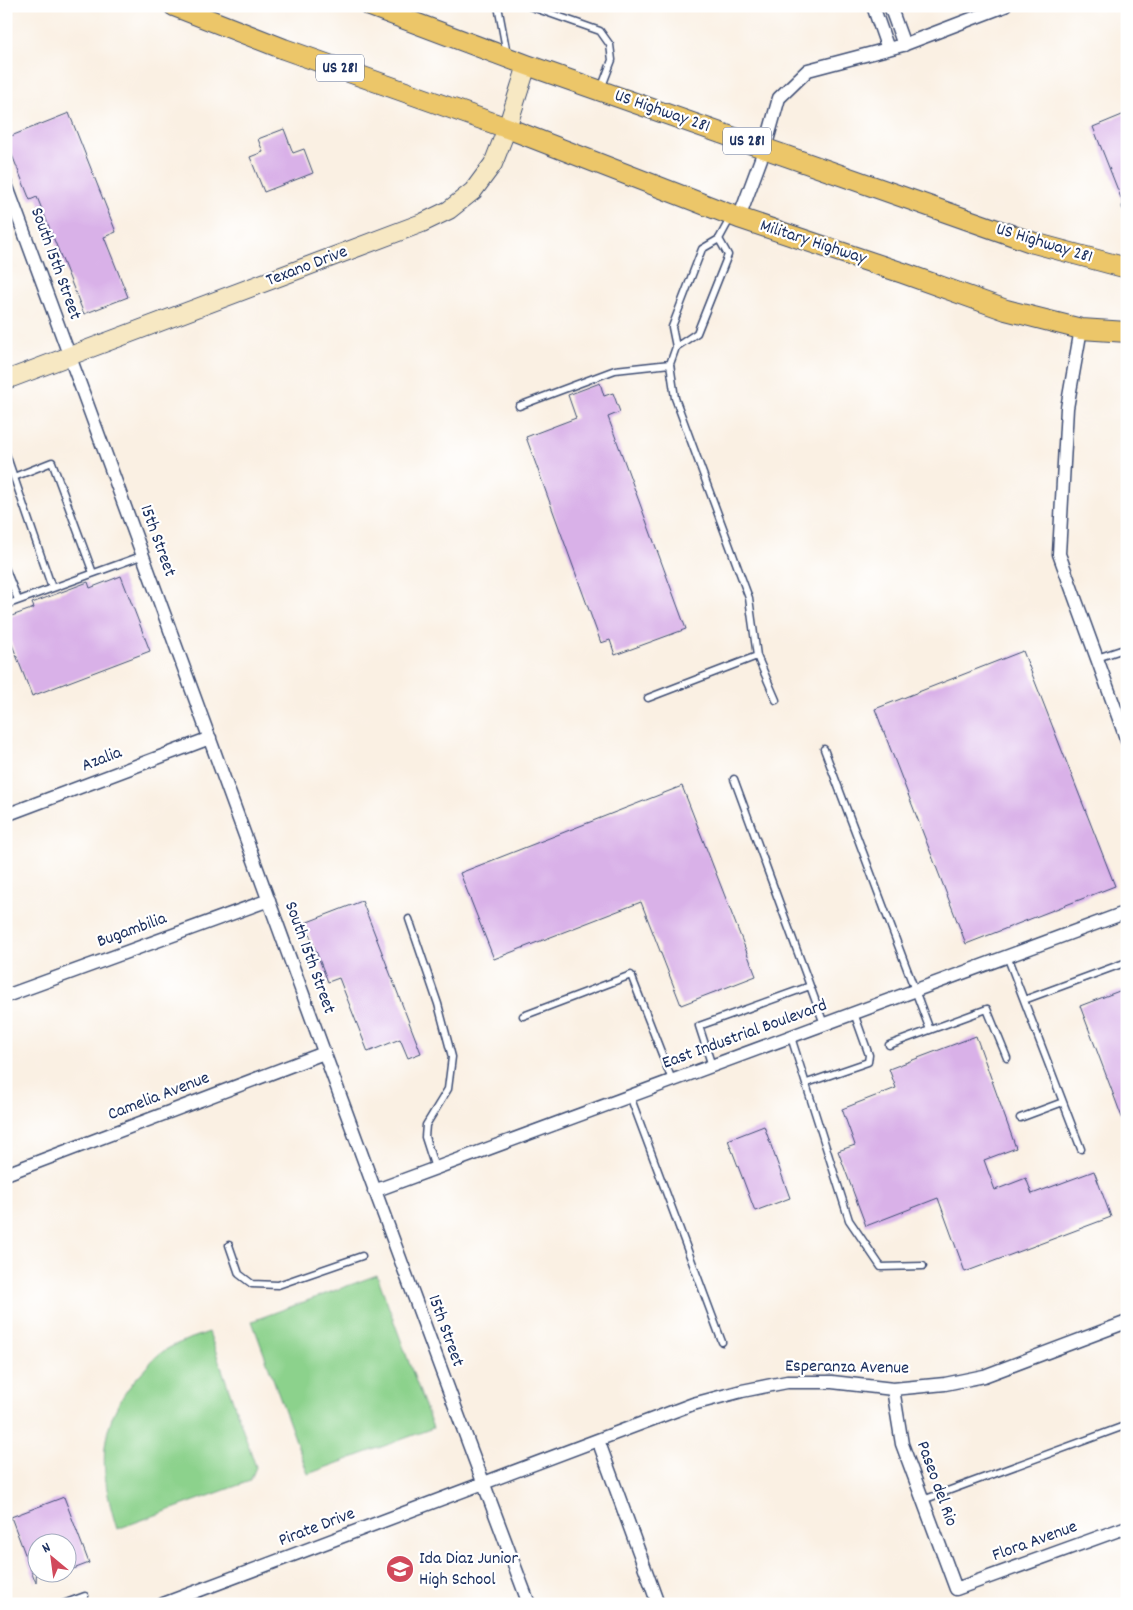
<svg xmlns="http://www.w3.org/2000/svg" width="1133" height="1610" font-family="Dekko,sans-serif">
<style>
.green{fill:#8cd28c;stroke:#548075}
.building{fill:#d9b1e8}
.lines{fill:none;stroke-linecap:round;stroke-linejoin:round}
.lane-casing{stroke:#3c4c72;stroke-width:9}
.street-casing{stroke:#3c4c72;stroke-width:15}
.secondary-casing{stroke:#3c4c72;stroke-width:20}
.primary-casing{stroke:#3c4c72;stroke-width:22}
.lane{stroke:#fff;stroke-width:6}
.street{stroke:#fff;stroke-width:12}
.secondary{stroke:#f7e8c3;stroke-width:18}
.primary{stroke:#ecc669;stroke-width:20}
.labels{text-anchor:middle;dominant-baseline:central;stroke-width:4.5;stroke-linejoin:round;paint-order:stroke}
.shield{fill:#fff;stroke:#5f6d8e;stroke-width:1}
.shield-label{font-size:16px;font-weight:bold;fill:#1b2f5e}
.street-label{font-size:18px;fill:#1b2f5e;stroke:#fff}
.poi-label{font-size:18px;fill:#1b2f5e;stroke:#fff;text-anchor:start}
</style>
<rect width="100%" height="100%" fill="#fff"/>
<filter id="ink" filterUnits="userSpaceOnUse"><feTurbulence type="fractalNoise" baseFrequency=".02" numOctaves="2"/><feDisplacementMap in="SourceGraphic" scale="10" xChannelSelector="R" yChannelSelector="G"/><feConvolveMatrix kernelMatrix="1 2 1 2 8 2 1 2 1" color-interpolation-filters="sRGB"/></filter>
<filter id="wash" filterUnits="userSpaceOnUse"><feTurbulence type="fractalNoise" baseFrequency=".0096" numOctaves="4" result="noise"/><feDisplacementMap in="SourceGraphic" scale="20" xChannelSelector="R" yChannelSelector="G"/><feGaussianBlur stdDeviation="1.12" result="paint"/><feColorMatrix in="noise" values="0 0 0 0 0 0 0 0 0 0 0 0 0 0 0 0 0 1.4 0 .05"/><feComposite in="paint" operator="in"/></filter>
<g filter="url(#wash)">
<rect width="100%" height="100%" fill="#faf0e3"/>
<!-- green -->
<path class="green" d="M377 1275 433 1428 308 1474 252 1321Z
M209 1332 256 1467 250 1481 117 1529C98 1468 96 1421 142 1372 147 1367 152 1360 157 1356 171 1344 193 1338 209 1332Z"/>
<g id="blocks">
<!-- building -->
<path class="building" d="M69 113 116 232 104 237 128 297 84 314 37 197 30 200 6 140V138Z
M1127 113V202L1123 203 1093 127Z
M284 129 293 153 304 149 313 173 264 192 250 157 263 152 258 139Z
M600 383 604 396 613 393 620 412 608 417 686 629 615 655 610 640 601 643 526 437 576 418 568 395Z
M121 576 150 651 32 696 6 629V618L34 608 32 603 88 582 90 588Z
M1023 651 1115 886 966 944 875 709Z
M682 786 756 976 681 1005 641 902 494 959 460 873Z
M362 901 421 1053 408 1058 400 1039 368 1052 339 978 328 982 305 923Z
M1127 988V1128H1126L1080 1006Z
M976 1036 1016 1148 984 1160 995 1190 1026 1178 1032 1194 1094 1171 1111 1217 965 1272 938 1198 866 1226 838 1151 855 1145 842 1109 896 1088 889 1069Z
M764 1126 790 1198 755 1211 728 1140Z
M64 1497 89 1563 68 1571V1542H38L36 1583 11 1517Z"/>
</g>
</g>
<g filter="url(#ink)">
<use href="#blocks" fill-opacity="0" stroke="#3c4c72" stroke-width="1"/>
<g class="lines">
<defs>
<path id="lane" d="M498 6 507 54
M529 6 600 31 610 45 612 60 601 89
M1126 207H1127
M731 217 719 239 702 249 672 327 676 347 670 364 675 398 749 598 757 656 776 700
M676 347 697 333 728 255 719 239
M519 406 615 370 670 364
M6 454 52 588
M14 477 52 462 93 573
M6 570 18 600
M6 605 144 555
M1097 658 1127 648
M648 698 757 656
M824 749 930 1030
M734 779 824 1024
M409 919 438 1004 452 1057 448 1089 426 1125 425 1137 435 1168
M1007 956 1081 1149
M1024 1000 1127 962
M523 1016 631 975 672 1080
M791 1037 849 1220 881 1267 923 1266
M889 1045 987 1009 1007 1058
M712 1066 699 1026 810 986
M807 1083 868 1062 869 1055 854 1013
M630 1096 722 1342
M1020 1118 1063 1102
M229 1245 239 1274 252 1284 278 1285 362 1256
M923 1500 1127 1425
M63 1604 85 1596"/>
<path id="street" d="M873 6 888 49
M890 6 904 45
M6 184C182 657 350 1132 529 1604
M739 218 765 148 779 98 808 70 903 45 1005 6
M1081 329 1067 408 1059 554 1127 741
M6 815 210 738
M6 996 269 900
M6 1174 324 1053
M374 1191 1127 912
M893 1389 902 1444 956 1589 1127 1527
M598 1440 658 1604
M163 1604 693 1404 742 1391 787 1382H832L893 1389 945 1384 984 1376 1127 1322"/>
<path id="secondary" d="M6 380 422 223 449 210 473 191 493 164 507 128 527 65"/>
<path id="primary" d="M174 6 284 49 507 128 739 218 903 273 1006 310 1081 329 1127 332
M370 6 527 65 1034 243 1127 268"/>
</defs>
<!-- lane casing -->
<use href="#lane" class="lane-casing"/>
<!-- street casing -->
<use href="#street" class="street-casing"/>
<!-- secondary casing -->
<use href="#secondary" class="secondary-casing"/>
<!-- primary casing -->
<use href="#primary" class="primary-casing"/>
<!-- lane -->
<use href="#lane" class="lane"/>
<!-- street -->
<use href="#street" class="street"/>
<!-- secondary -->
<use href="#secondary" class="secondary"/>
<!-- primary -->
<use href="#primary" class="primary"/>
</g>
</g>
<!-- icons -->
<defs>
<symbol id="school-disc" viewBox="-11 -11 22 22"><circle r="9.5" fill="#d1495b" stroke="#fff"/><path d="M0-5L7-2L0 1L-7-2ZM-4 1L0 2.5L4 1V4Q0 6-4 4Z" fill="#fff"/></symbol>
</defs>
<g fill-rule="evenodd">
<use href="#school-disc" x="384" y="1553" width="32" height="32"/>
</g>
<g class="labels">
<!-- shield labels -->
<g class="shield">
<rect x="316" y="54.5" width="48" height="27" rx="4"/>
<rect x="723" y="127.5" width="48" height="27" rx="4"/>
</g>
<g class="shield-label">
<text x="340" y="68">US 281</text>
<text x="747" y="141">US 281</text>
</g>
<!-- street labels -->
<g class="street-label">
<text transform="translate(662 112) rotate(19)">US Highway 281</text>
<text transform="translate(813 243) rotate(18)">Military Highway</text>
<text transform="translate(1044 244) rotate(17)">US Highway 281</text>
<text transform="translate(55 264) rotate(70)">South 15th Street</text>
<text transform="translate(307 267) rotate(-21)">Texano Drive</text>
<text transform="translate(157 541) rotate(70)">15th Street</text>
<text transform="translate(102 760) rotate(-21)">Azalia</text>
<text transform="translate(132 931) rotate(-20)">Bugambilia</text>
<text transform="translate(309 958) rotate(70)">South 15th Street</text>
<text transform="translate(745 1035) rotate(-20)">East Industrial Boulevard</text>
<text transform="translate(159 1097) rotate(-21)">Camelia Avenue</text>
<text transform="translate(445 1331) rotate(70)">15th Street</text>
<text transform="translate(847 1368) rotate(1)">Esperanza Avenue</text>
<text transform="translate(936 1484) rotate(70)">Paseo del Rio</text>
<text transform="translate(317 1528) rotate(-21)">Pirate Drive</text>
<text transform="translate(1035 1542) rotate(-20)">Flora Avenue</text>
</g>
<!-- poi labels -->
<g class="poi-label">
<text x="419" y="1559">Ida Diaz Junior<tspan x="419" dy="21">High School</tspan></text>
</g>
</g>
<!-- margin -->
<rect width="1133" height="1610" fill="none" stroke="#fff" stroke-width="25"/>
<!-- north arrow -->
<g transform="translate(52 1558) rotate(331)"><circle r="24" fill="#ffffff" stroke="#a4acbf"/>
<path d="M0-4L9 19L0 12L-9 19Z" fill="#d1495b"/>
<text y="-8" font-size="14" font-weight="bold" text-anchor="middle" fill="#1b2f5e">N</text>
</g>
</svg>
